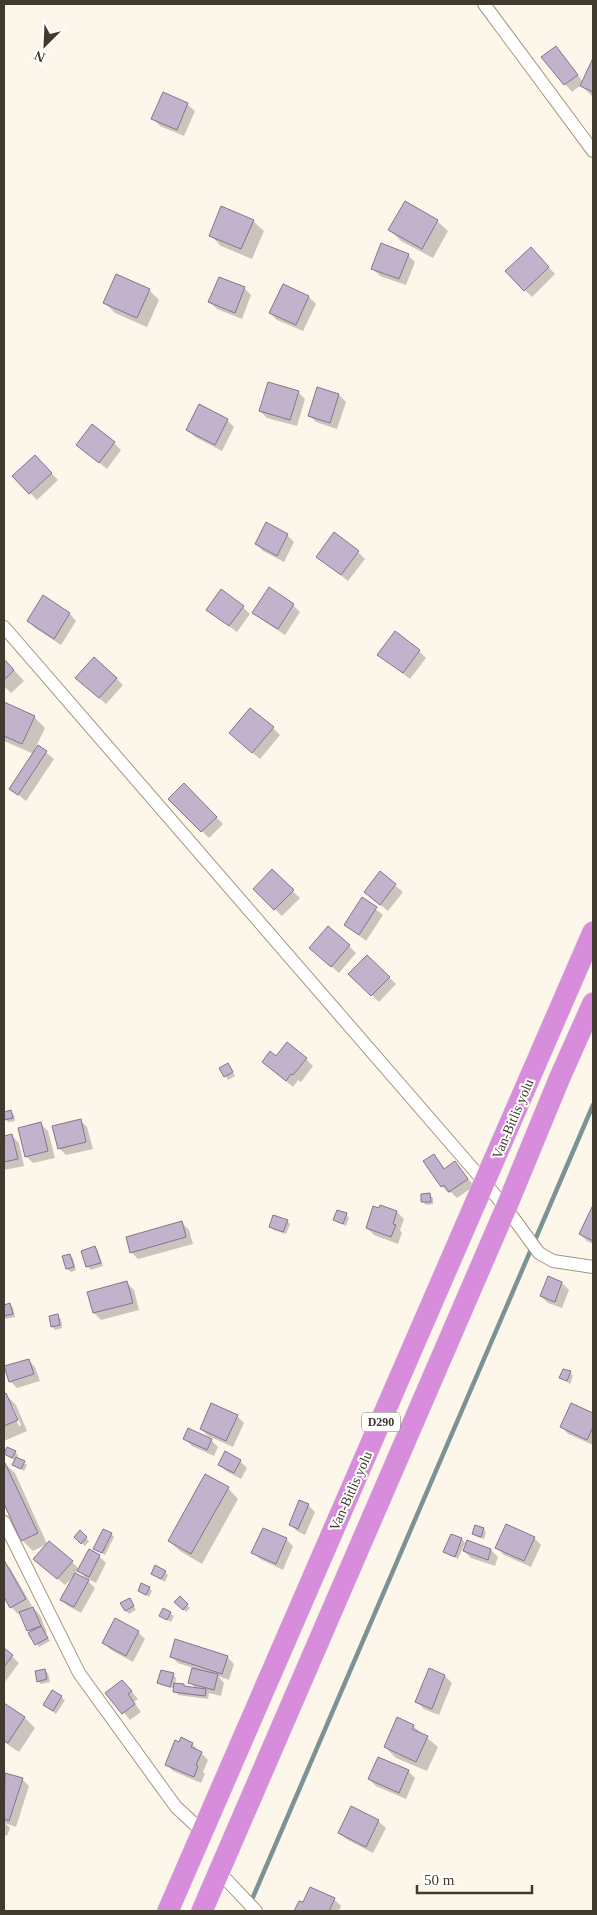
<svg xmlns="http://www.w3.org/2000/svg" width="597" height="1915" font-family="'Times New Roman',serif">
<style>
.shadow{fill:#0003;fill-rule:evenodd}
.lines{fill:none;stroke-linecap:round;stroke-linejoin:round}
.stream{stroke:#7c9396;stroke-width:4.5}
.building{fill:#c2b2cb;stroke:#85758d}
.minor-casing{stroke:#a5967c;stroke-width:14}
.trunk-casing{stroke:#d5d4d1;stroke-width:22}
.minor{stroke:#fff;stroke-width:12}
.trunk{stroke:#d78cdc;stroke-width:21}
.labels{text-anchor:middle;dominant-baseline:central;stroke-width:4;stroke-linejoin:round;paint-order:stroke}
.shield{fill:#fff;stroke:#79756d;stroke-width:1}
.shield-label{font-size:12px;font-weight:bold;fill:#403a2f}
.street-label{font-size:14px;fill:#403a2f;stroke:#fff}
</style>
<rect width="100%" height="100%" fill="#fdf6eb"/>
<!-- shadow -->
<path class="shadow" d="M562 54 583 82 593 61V97L581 85 572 92 543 58Z
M164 94 188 105 195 111 184 136 160 126 153 119Z
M253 221 264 231 252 259 221 246 210 235Z
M437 221 448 231 433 258 401 241 390 230Z
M531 249 555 274 532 297 525 290Z
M408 255 415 262 406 285 380 276 373 269Z
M283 285 309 297 316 304 303 331 277 320 270 313Z
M244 288 251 295 242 319 217 309 210 302Z
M149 290 159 300 147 327 115 313 104 302Z
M298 392 305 399 297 426 267 418 260 411Z
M339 395 346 402 337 429 316 422 309 415Z
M227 420 234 427 222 451 195 437 188 430Z
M114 443 121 450 107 469 77 445Z
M42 463 58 480 37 500 14 476Z
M287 535 294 542 284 562 263 551 256 544Z
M358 552 365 559 348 581 317 556Z
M43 597 70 614 76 621 61 645 35 628 28 621Z
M293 605 300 612 285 635 261 619 254 612Z
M243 607 250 614 237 632 208 610Z
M419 651 426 658 410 679 379 655Z
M4 659 24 681 11 693 4 686Z
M116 678 123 685 106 704 84 685Z
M4 703 34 717 45 728 34 751 35 752 39 747 54 759 26 801 11 789 34 754 4 741Z
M273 728 280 735 260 759 237 740Z
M184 785 223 824 209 838 170 799Z
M272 871 300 898 282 916 254 889Z
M380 873 403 892 388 911 373 899Z
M363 899 383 915 366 941 346 925Z
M349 946 356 953 339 973 317 954Z
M367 957 396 984 379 1002 350 974Z
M276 1058 306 1059 313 1066 301 1082 298 1080 293 1087 263 1062Z
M231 1068 235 1076 228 1080 221 1069Z
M10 1111 14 1115 15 1121 8 1122 5 1119 4 1113Z
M80 1120 87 1127 93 1149 66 1155 59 1148Z
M41 1124 48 1131 55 1158 33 1163 26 1156Z
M12 1136 19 1143 24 1166 4 1170V1138Z
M434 1155 445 1169 455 1163 474 1186 457 1198 451 1192 448 1193 442 1186Z
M430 1195 433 1198V1204L426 1205 423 1202Z
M593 1207V1244L587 1241 580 1234Z
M397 1212 404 1219 400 1230 402 1233 398 1244 374 1235 367 1228Z
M346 1214 349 1218 346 1226 334 1220Z
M287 1221 290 1224 286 1234 274 1230 270 1227Z
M182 1223 189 1230 193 1244 138 1259 131 1252Z
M95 1247 98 1251 103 1266 91 1270 87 1266Z
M69 1255 73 1258 76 1270 71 1272 67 1269 64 1257Z
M127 1283 134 1290 139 1310 101 1320 94 1313Z
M562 1283 569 1290 562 1308 548 1303 541 1296Z
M9 1304 13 1308 15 1317 6 1319 4 1317V1306Z
M57 1316 61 1319 62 1328 55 1330 52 1326Z
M28 1360 35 1367 40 1381 17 1388 10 1381Z
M570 1372 573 1376 570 1384 561 1378Z
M4 1395H6L16 1405 27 1431 4 1441ZM10 1406H13L21 1425 19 1426Z
M572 1405 593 1415V1445L568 1434 562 1427Z
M237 1416 244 1423 233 1447 208 1436 201 1429Z
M185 1439 211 1440 218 1447 214 1456 192 1446Z
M15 1452 18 1455 17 1458 27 1465 24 1471 14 1465 16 1461 5 1454Z
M240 1461 247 1468 241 1479 226 1471 219 1464Z
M4 1463 15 1473 47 1544 33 1551 22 1540 4 1501Z
M228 1488 238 1499 202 1564 180 1551 169 1541Z
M308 1505 315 1512 305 1535 297 1531 290 1524Z
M483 1529 486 1532 484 1539 477 1537 474 1534Z
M80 1532 89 1541 85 1546 75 1537Z
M111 1534 114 1537 105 1555 95 1549Z
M452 1535 462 1539 466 1544 465 1543 458 1559 445 1552Z
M534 1538 541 1545 531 1567 504 1555 497 1548Z
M286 1539 293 1546 283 1570 260 1559 253 1552Z
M468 1542 491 1550 498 1557 495 1566 471 1558 464 1551Z
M99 1556 106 1563 96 1583 86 1578 78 1570 75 1574 88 1581 95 1588 81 1613 68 1606 61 1599 74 1576 65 1585 42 1565 72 1562 80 1570Z
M4 1562 10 1568 32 1606 27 1609 33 1608 40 1615 47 1633H45L50 1641 39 1647 28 1630 21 1612 18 1614 11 1607 4 1594Z
M165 1572 168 1575 165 1582 152 1574Z
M149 1588 152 1591 149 1597 139 1591Z
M180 1598 190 1608 186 1612 176 1602Z
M129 1599 136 1610 129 1614 126 1611Z
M164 1610 174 1616 171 1622 161 1616Z
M138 1632 145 1639 133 1662 111 1650 104 1643Z
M4 1649 19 1663 4 1683Z
M171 1656 227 1657 234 1664 229 1680 218 1676 224 1683 221 1696 209 1693 208 1699 178 1695 175 1689 161 1685 158 1682 173 1675 176 1678 175 1684 197 1689 190 1683 193 1668 178 1663Z
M44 1670 48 1673 50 1682 41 1684 38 1681Z
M430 1670 445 1676 452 1683 439 1715 424 1709 417 1702Z
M129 1688 138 1699 134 1702 141 1712 130 1720 107 1693Z
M53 1692 65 1700 56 1714 44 1705Z
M4 1704 25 1718 35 1728 19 1752 4 1742Z
M413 1726 438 1747 427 1771 396 1758 385 1747Z
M192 1744 208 1760 203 1772 205 1774 201 1783 173 1771 166 1764Z
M408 1771 415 1778 406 1799 376 1786 369 1779Z
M6 1774 22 1779 29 1786 16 1827 5 1823 10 1828 7 1836 4 1834V1780Z
M352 1808 379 1822 386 1828 373 1853 346 1839 339 1832Z
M334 1899 341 1906 339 1911H296L300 1902 304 1904Z"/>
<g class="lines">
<!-- stream -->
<path class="stream" d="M247 1911 593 1105"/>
</g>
<!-- building -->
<path class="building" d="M556 46 578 75 564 85 541 57Z
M593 58V92L580 86Z
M163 92 188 103 177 130 151 119Z
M405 201 438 220 422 249 388 230Z
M221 206 254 220 241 249 209 236Z
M381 243 409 254 399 279 371 269Z
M531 247 549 267 524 291 505 271Z
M116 274 150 289 137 318 103 303Z
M219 277 245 287 235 313 208 302Z
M283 284 309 296 296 325 269 313Z
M268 382 299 391 290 420 259 411Z
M317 387 339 394 330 423 308 416Z
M199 404 228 419 215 445 186 430Z
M92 424 115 442 99 463 76 445Z
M35 455 52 473 29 494 12 476Z
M266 522 288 534 277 556 255 544Z
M334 532 359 551 341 575 316 557Z
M269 587 294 604 278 629 252 613Z
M221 589 244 606 229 626 206 610Z
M43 595 70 613 54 639 27 621Z
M395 631 420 650 403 673 377 655Z
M94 657 117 678 99 698 75 678Z
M4 659 14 670 4 680Z
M4 702 35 716 22 744 4 736Z
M250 708 274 727 252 753 229 733Z
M38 745 47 751 18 795 9 789Z
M184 783 217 817 201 832 168 799Z
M272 869 294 890 274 910 253 889Z
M380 871 396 884 380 905 364 892Z
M362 897 377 907 359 935 344 925Z
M328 926 350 945 331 967 309 948Z
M367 955 390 977 371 996 348 974Z
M287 1042 307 1058 293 1075 291 1074 286 1081 262 1062 270 1051 276 1056Z
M228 1063 233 1072 224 1077 219 1068Z
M11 1110 13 1118 4 1120V1112Z
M81 1119 86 1142 58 1149 52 1126Z
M41 1122 48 1151 25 1157 18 1128Z
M12 1134 18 1159 4 1162V1136Z
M434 1154 444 1169 455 1161 468 1179 449 1192 444 1185 441 1187 423 1161Z
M430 1193 431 1202H421V1194Z
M380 1205 397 1211 393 1224 396 1225 391 1237 366 1228 373 1206 379 1208Z
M593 1205V1241L579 1234Z
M337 1210 347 1213 343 1224 333 1220Z
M273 1215 288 1220 283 1232 269 1227Z
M182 1221 186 1237 130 1253 126 1237Z
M95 1246 101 1263 86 1267 81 1251Z
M70 1254 74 1267 66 1269 62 1256Z
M548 1276 562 1282 555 1302 540 1296Z
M127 1281 133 1303 93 1313 87 1292Z
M10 1303 13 1314 4 1316V1305Z
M58 1314 60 1325 51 1327 49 1316Z
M29 1359 34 1374 9 1382 4 1366Z
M563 1369 571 1371 567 1381 559 1378Z
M6 1393 18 1420 4 1426V1394Z
M211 1403 238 1415 226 1441 200 1429Z
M571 1403 593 1413V1427L587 1440 560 1427Z
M188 1428 212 1439 207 1450 183 1439Z
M7 1447 16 1451 12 1458 4 1454Z
M225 1451 241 1460 234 1473 218 1465Z
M16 1457 25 1461 21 1469 12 1465Z
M4 1461 38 1533 21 1541 4 1504Z
M205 1474 229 1487 191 1554 168 1541Z
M299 1500 309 1504 298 1529 289 1525Z
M506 1524 535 1537 524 1561 495 1548Z
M475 1525 484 1528 481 1537 472 1534Z
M263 1528 287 1538 276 1564 251 1553Z
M103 1529 112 1533 102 1553 93 1549Z
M80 1530 87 1537 81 1544 74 1537Z
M451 1534 462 1538 455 1557 443 1552Z
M467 1540 491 1549 488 1560 463 1551Z
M49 1541 73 1561 57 1579 33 1559Z
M89 1549 100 1555 89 1577 77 1571Z
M4 1560 26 1599 10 1608 4 1597Z
M155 1565 166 1571 161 1579 151 1574Z
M75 1573 89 1580 74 1607 60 1600Z
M141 1583 150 1587 146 1595 138 1591Z
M180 1596 188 1604 183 1610 174 1602Z
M130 1598 134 1606 125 1611 120 1603Z
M33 1607 41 1626 27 1631 19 1612Z
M163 1608 171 1612 167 1620 159 1616Z
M115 1618 139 1631 126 1656 102 1643Z
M41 1626 48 1638 35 1645 28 1633Z
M175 1639 228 1656 222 1674 170 1657Z
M4 1648 13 1655 4 1667Z
M192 1668 218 1674 214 1690 188 1683Z
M429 1668 445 1675 432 1709 415 1702Z
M45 1669 47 1679 37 1682 35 1671Z
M161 1670 174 1673 170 1687 157 1683Z
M122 1680 132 1691 128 1694 135 1704 122 1714 105 1693Z
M174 1683 184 1684V1686L206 1689 205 1696 173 1692Z
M52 1690 62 1696 53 1711 43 1705Z
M4 1703 25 1717 8 1743 4 1740Z
M397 1717 414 1725 412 1729 428 1736 416 1762 384 1747Z
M181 1737 193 1743 191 1747 202 1752 196 1765 198 1766 194 1777 165 1765 175 1740 179 1742Z
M378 1757 409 1770 399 1793 368 1779Z
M5 1773 23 1778 9 1821 4 1819Z
M351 1806 379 1820 366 1847 338 1833Z
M310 1887 335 1898 329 1911H294L299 1901 303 1902Z"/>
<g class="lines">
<defs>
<path id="minor" d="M484 4 593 151
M4 627 474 1170 506 1208 539 1253 553 1261 593 1267
M4 1522 79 1673 176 1807 203 1832
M219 1872 256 1911"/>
<path id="trunk" d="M168 1911 593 932
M202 1911 506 1208 560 1077 593 1003"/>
</defs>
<!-- minor casing -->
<use href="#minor" class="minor-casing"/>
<!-- trunk casing -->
<use href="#trunk" class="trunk-casing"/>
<!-- minor -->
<use href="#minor" class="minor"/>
<!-- trunk -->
<use href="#trunk" class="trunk"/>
</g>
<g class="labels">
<!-- shield labels -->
<rect class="shield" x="362" y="1412.5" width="38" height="19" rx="4"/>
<g class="shield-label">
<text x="381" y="1422">D290</text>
</g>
<!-- street labels -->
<g class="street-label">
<text transform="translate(513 1119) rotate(-67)">Van-Bitlis yolu</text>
<text transform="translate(351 1491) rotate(-66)">Van-Bitlis yolu</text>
</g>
</g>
<!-- border -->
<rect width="597" height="1915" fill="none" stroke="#403a2f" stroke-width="10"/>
<!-- north arrow -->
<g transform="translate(45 45) rotate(204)" stroke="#ffffff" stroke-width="4" paint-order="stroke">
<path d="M0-4L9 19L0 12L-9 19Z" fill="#403a2f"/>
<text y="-8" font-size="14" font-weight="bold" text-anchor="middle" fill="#403a2f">N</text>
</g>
<!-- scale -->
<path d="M417 1885v8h115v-8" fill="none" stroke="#403a2f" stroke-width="2.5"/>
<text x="424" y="1885" font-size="15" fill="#403a2f" stroke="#ffffff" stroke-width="4" paint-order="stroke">50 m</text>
</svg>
